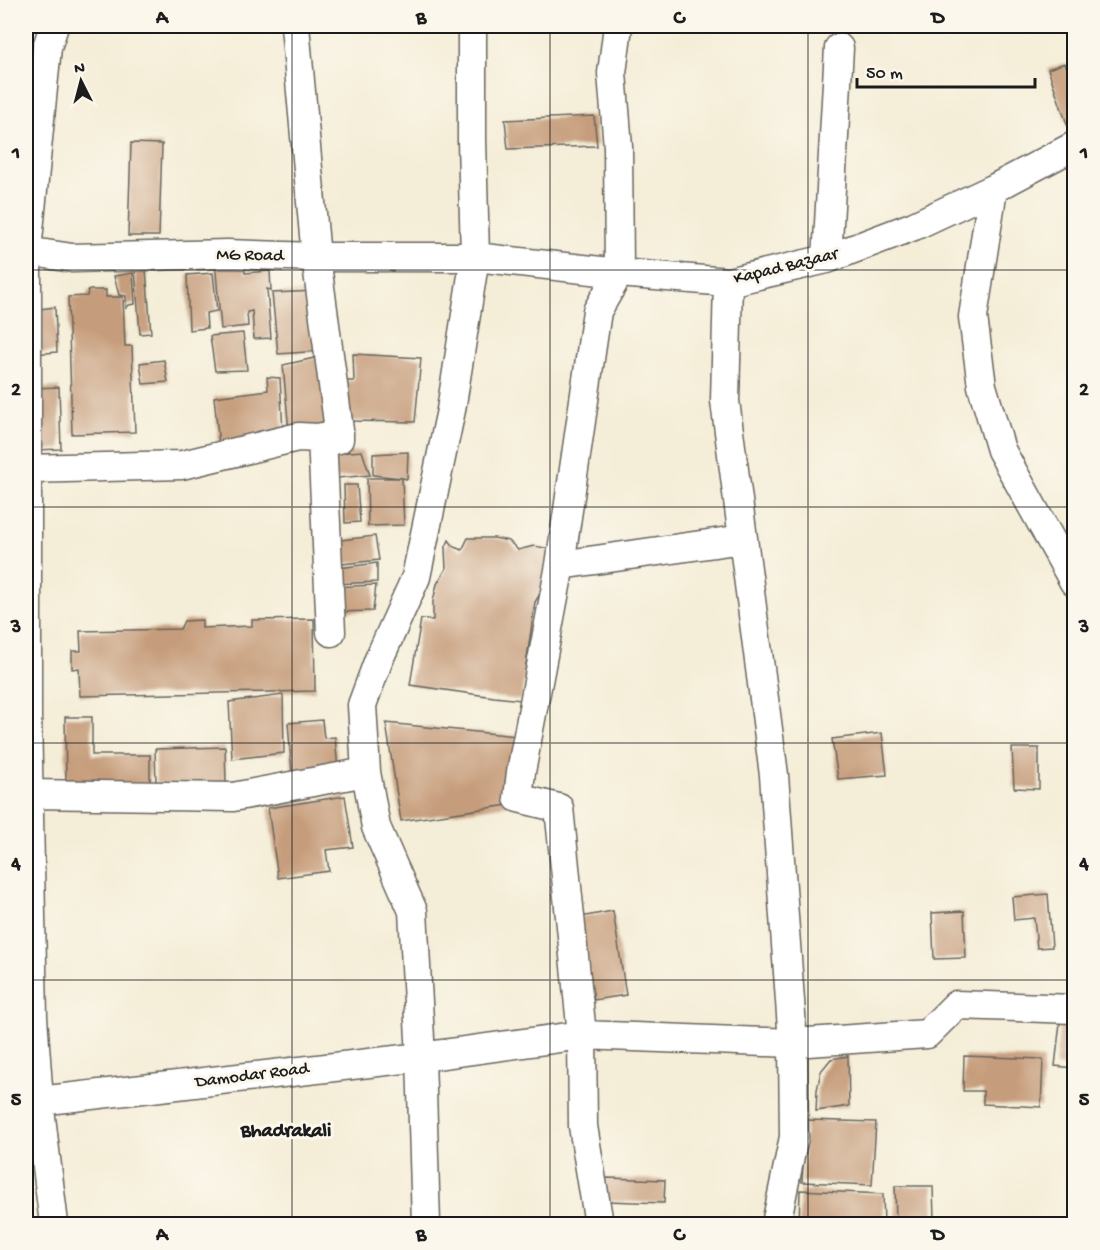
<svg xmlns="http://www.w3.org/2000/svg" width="1100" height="1250" font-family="'Gochi Hand',sans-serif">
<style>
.building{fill:#c69d7c}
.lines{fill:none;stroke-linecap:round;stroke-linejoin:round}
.minor-casing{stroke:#68655d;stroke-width:31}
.minor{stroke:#fff;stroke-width:28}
.grid{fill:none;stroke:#1c1c1c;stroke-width:1.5;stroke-opacity:0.55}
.labels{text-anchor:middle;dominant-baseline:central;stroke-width:6;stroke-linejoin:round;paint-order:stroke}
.street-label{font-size:18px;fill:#1c1c1c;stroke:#fbf7ec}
.neighbourhood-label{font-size:20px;font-weight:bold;fill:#1c1c1c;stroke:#fbf7ec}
.neatline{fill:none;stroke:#1c1c1c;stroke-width:2}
.grid-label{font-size:20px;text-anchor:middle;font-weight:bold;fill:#1c1c1c}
</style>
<rect width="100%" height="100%" fill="#fbf7ec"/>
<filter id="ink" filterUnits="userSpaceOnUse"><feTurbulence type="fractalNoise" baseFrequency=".0167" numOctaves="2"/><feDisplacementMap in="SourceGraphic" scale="12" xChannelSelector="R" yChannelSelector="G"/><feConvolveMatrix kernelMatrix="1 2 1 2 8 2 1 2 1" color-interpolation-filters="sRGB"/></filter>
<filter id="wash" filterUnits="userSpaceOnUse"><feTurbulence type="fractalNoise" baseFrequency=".008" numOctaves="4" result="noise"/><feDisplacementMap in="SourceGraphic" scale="24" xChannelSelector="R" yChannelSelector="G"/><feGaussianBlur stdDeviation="1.35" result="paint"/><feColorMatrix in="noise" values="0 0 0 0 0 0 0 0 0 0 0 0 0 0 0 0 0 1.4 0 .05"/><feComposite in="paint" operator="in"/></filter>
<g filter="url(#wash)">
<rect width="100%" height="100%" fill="#f4edd7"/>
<g id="blocks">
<!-- building -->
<path class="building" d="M1065 63 1074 90V128L1069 130 1048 69Z
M594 116 597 146 508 149 505 120Z
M131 143 162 144 159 236H128Z
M244 259 245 273 270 271 271 290 267 289 271 338 254 339 252 311 247 312 248 326 221 329 215 261Z
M146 269 151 333 140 334 135 270Z
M133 273 135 304 129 305 126 308V296L119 295 114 276Z
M213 273 217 311 206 313 207 328 189 330 187 275Z
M88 290H106V297H123L125 346H132L135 432 72 434 68 297 87 296Z
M316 291 321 351 278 354 272 293Z
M55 307 57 352 34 354 32 310Z
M243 333 247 370 215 371 210 336Z
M353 354 421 358 415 422 346 421V381H354Z
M323 356 328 427 289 432 283 365Z
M164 360 168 382 143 384 140 363Z
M267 377 280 378 283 432 219 445 214 397 268 390Z
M59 387 61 449 35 450 33 388Z
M362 451 370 475 327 479 338 453Z
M408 452 407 479 402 478 404 525 368 526 367 478H402L373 475V454Z
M344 485H357L360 522 345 523Z
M375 536 379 560 333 565 332 541Z
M468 538H494L509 541 518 550 534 546 551 549 547 582 535 602 521 700 494 697 410 685 421 619 433 620V601L437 584 446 569 445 549 449 540 454 547 462 550Z
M377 563V582L334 584 331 569Z
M376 585 373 611 335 612 332 587Z
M314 619 315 691 80 696 79 668 72 669V651H81L80 631 180 629 184 621 202 620V628L252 626V620Z
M283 695 284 753 232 759 229 702Z
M65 717H92V755H150V784H66Z
M322 720 324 738 335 737 338 770 292 773 288 723Z
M386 723 517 736 508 805 401 821Z
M882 733 887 775 838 779 832 739Z
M225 747 226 783 156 784 155 749Z
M1012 748H1039V789L1014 788Z
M345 796 353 847 326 850 329 871 278 878 268 808Z
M1048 894 1052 947 1037 948 1034 918 1014 920 1012 897Z
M613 911 626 995 594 1000 580 917Z
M964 911 966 958 934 959 932 913Z
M1061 1014 1074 1016V1068L1055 1066Z
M848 1056 849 1106 816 1111 817 1090 821 1071 831 1059Z
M964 1056 1043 1059 1041 1107 983 1104V1091H963Z
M806 1120 876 1122 872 1185 802 1182Z
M606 1178 665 1180 664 1203 606 1201Z
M895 1186H933L934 1220 896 1221Z
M800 1190 883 1194 884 1224H799Z"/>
</g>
</g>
<g filter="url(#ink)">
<use href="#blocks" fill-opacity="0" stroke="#68655d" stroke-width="1.5"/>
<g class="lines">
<defs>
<path id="minor" d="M993 189 973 317 982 386 1001 450 1074 582
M26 251 72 258 227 254 316 257H475L619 273 728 282 827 259 914 226 993 189 1074 146
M827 259 839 48
M728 282 725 401 774 775 793 1043 794 1137 776 1224
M322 437 331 632
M27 469 182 465 298 437 339 439V430L316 257 295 26
M560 565 743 539
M29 794 233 797 366 772
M39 1101 421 1057 582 1035 793 1043 927 1034 956 1005 1074 1009
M54 1224 39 1101 33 1017 27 714V251L47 47 54 26
M426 1224 421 1057 413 911 376 827 366 772 362 705 379 659 416 577 451 410 475 257 472 140V26
M599 1224 583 1126 582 1035 559 808 518 798 521 772 560 565 597 311 619 273 618 147 612 73 618 26"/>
</defs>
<!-- minor casing -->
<use href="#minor" class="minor-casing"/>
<!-- minor -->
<use href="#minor" class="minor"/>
</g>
</g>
<!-- grid -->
<path class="grid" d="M292 26V1224M550 26V1224M808 26V1224M26 270H1074M26 507H1074M26 743H1074M26 980H1074"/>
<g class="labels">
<!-- street labels -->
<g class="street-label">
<text transform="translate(250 256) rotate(1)">MG Road</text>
<text transform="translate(786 267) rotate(-14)">Kapad Bazaar</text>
<text transform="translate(252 1076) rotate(-7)">Damodar Road</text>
</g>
<!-- neighbourhood labels -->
<g class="neighbourhood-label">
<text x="286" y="1132">Bhadrakali</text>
</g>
</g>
<!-- margin -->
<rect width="1100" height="1250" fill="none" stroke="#fbf7ec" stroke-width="66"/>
<!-- north arrow -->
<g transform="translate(81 81) rotate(354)" stroke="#fbf7ec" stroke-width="4.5" paint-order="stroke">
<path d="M0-4.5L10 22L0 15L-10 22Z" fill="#1c1c1c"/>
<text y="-9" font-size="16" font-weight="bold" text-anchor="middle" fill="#1c1c1c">N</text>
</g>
<!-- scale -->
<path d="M857 78v9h178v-9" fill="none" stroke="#1c1c1c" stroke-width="3"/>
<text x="866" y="78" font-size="18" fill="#1c1c1c" stroke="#fbf7ec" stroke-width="4.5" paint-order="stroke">50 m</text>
<rect x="33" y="33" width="1034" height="1184" class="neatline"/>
<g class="grid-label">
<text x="162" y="23">A</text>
<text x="421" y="23">B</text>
<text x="679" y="23">C</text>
<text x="938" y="23">D</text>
<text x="16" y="158">1</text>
<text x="1084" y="158">1</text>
<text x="16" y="395">2</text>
<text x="1084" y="395">2</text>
<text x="16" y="632">3</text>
<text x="1084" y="632">3</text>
<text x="16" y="869">4</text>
<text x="1084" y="869">4</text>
<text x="16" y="1105">5</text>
<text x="1084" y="1105">5</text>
<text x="162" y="1240">A</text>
<text x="421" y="1240">B</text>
<text x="679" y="1240">C</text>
<text x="938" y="1240">D</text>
</g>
</svg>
